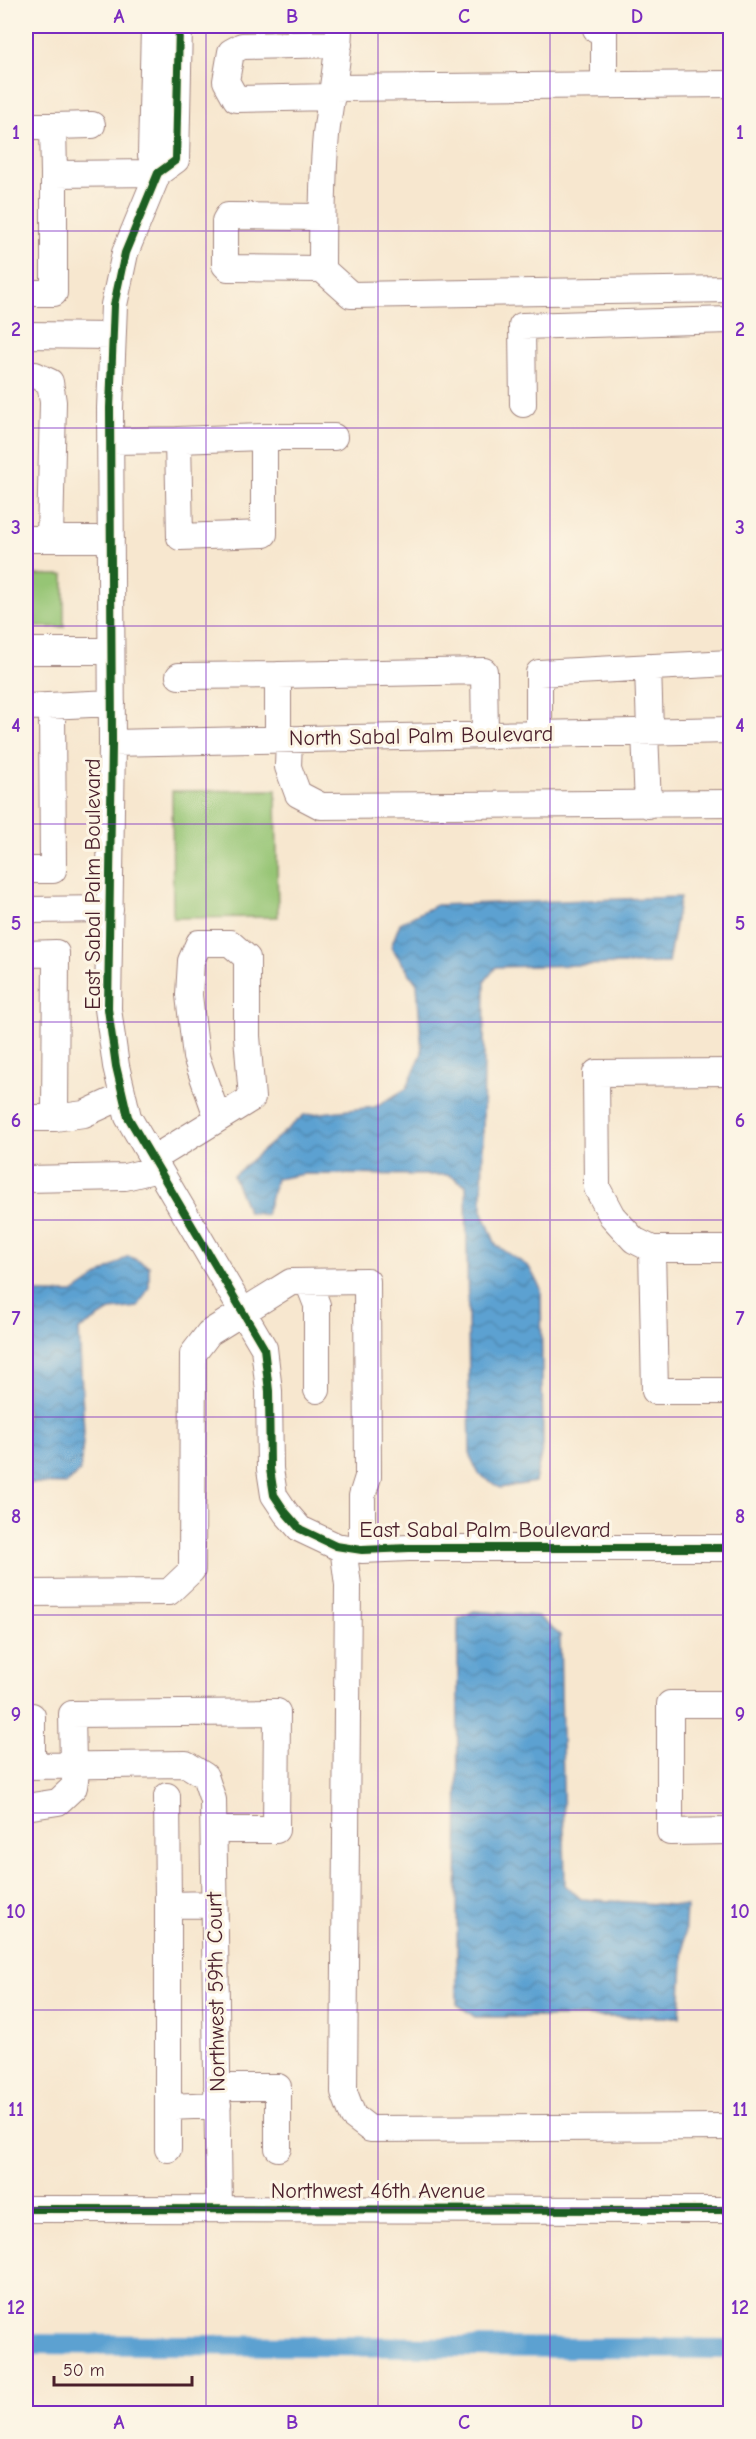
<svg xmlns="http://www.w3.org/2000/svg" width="756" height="2439" font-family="'Comic Neue',sans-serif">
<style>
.pitch{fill:#96c574;stroke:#707250;stroke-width:1.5}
.water{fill:url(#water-waves);stroke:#53607e;stroke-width:1.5}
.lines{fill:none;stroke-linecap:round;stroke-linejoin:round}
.canal{stroke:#5ca1d1;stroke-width:20}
.minor-casing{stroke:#a0837d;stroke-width:28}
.minor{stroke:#fff;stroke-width:26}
.cycleway-casing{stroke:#fcf5e5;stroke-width:11}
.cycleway{stroke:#1b5e20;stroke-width:8}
.grid{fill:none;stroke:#7b2cbf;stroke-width:1.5;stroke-opacity:0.55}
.labels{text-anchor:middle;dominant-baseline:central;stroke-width:6;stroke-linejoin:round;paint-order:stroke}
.street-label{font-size:22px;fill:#4a1f2b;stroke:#fcf5e5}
.neatline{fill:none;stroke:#7b2cbf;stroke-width:2}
.grid-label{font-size:20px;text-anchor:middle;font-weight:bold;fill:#7b2cbf}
</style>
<defs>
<pattern id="water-waves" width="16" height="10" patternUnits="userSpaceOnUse" patternTransform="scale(1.5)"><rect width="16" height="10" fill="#5ca1d1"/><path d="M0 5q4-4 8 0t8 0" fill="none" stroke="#4e83aa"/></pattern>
</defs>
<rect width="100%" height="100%" fill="#fcf5e5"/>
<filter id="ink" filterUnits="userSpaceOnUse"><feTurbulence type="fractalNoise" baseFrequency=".0167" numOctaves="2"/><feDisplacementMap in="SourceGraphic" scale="12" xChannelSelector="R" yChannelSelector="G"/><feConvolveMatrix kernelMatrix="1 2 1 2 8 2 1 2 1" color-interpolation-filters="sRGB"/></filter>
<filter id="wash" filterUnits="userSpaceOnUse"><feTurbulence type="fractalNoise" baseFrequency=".008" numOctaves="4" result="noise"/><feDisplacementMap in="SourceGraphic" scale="24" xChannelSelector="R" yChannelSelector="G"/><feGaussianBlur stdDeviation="1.35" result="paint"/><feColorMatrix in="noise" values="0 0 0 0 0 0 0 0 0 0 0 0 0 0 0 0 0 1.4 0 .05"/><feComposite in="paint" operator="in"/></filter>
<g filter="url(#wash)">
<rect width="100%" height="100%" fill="#f7e7cf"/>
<!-- pitch -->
<path class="pitch" d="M26 575H64V627H26Z
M276 790 278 917 173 918 172 791Z"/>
<!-- water -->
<path class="water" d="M680 897 668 963 496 967 485 981 482 1210 496 1245 529 1267 541 1289 543 1446 535 1482 500 1488 479 1474 470 1457 466 1185 449 1175 304 1174 276 1179 266 1215 248 1212 233 1176 304 1115 375 1107 406 1089 422 1053 417 984 391 947 400 923 436 905Z
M128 1256 149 1266V1287L138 1307 111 1310 79 1330 84 1433 80 1472 66 1484 26 1483V1293H73Z
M474 1611 537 1616 560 1635 565 1885 581 1899 686 1906 680 2017H475L457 2004 458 1619Z"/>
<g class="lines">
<!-- canal -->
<path class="canal" d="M26 2344 730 2349"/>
</g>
</g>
<g filter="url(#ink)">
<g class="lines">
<defs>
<path id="minor" d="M154 26 151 155 158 173
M179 26 176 160 158 173 125 253 114 305 110 408 112 743 108 1009 116 1066 128 1117 264 1348 269 1391 270 1469 274 1495 286 1513 300 1529 336 1546 362 1550 409 1548H730
M596 26V29H604V85
M333 88 730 84
M332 97 236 99 226 81 231 52 242 46 339 44
M26 126H53L54 174 158 173
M53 126 92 125
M322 217 228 216 225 221V265L228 268 322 269C322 224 322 179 326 135 330 98 339 63 339 26
M322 269 351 295 730 289
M26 293H54V174
M26 335 112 336
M26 375H35L50 382 53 402 50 539H111
M523 404 522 326 730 320
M264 437H334
M110 441 178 440 180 537 264 534V437L178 440
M26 539H50
M26 651H111
M648 667 650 731
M278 675 484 671 485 735
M179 676 278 675V739
M26 707 112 703
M645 732 648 805
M539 734V673L730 663
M289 739 288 767 298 794 321 806 730 803
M112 743 730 730
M26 870H53L52 706
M26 910 110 909
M26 954 56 953 55 1118H26
M55 1118 84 1114 123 1096
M153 1159 252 1098 247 1036V958L230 943H199L191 961 189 995 196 1057 218 1119
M26 1179 125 1177 158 1169
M652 1249 634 1240 612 1216 597 1188 596 1073 730 1072
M730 1249H652L655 1391H730
M308 1282 317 1305V1390
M343 1547 348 1585 344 2092 353 2116 370 2129 730 2127
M26 1593 169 1592 192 1570 193 1354 209 1333 291 1282 367 1281 368 1477 362 1496V1550
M730 1704H670V1832L730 1831
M26 1716H32V1766
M73 1765 72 1714 277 1712 276 1830H214
M26 1766 186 1764 205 1776 213 1800 219 2209
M167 1796 168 1905
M26 1807 58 1802 74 1787 77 1765
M217 2087H278V2148
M168 2107 218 2105
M168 2149V1905L214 1904
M26 2209 730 2210"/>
</defs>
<!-- minor casing -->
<use href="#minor" class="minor-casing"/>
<!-- minor -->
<use href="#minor" class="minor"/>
<defs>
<path id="cycleway" d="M179 26 176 160 158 173 125 253 114 305 110 408 112 743 108 1009 116 1066 128 1117 264 1348 269 1391 270 1469 274 1495 286 1513 300 1529 336 1546 362 1550 409 1548H730
M26 2209 730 2210"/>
</defs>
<!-- cycleway casing -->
<use href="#cycleway" class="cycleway-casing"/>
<!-- cycleway -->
<use href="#cycleway" class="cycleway"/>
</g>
</g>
<!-- grid -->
<path class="grid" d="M206 26V2414M378 26V2414M550 26V2414M26 231H730M26 428H730M26 626H730M26 824H730M26 1022H730M26 1220H730M26 1417H730M26 1615H730M26 1813H730M26 2010H730M26 2208H730"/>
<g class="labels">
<!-- street labels -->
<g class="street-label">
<text transform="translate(421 736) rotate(-1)">North Sabal Palm Boulevard</text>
<text transform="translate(93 884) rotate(-90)">East Sabal Palm Boulevard</text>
<text x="485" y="1530">East Sabal Palm Boulevard</text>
<text transform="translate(216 1992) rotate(-91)">Northwest 59th Court</text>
<text x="378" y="2191">Northwest 46th Avenue</text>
</g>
</g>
<!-- margin -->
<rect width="756" height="2439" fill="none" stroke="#fcf5e5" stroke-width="66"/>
<!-- scale -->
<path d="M54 2376v9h138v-9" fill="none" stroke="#4a1f2b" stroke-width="3"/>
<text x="63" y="2376" font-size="18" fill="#4a1f2b" stroke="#fcf5e5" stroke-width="4.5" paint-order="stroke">50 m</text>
<rect x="33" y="33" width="690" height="2373" class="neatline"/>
<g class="grid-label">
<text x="119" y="23">A</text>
<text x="292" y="23">B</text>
<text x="464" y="23">C</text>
<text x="637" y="23">D</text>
<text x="16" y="139">1</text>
<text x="740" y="139">1</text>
<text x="16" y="336">2</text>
<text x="740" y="336">2</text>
<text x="16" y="534">3</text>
<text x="740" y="534">3</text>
<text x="16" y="732">4</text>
<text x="740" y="732">4</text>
<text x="16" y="930">5</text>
<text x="740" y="930">5</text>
<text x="16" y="1127">6</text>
<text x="740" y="1127">6</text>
<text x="16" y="1325">7</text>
<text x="740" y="1325">7</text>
<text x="16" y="1523">8</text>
<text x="740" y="1523">8</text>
<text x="16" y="1721">9</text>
<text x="740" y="1721">9</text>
<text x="16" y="1918">10</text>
<text x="740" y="1918">10</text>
<text x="16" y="2116">11</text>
<text x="740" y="2116">11</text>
<text x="16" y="2314">12</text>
<text x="740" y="2314">12</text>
<text x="119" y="2429">A</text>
<text x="292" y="2429">B</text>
<text x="464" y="2429">C</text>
<text x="637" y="2429">D</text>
</g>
</svg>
